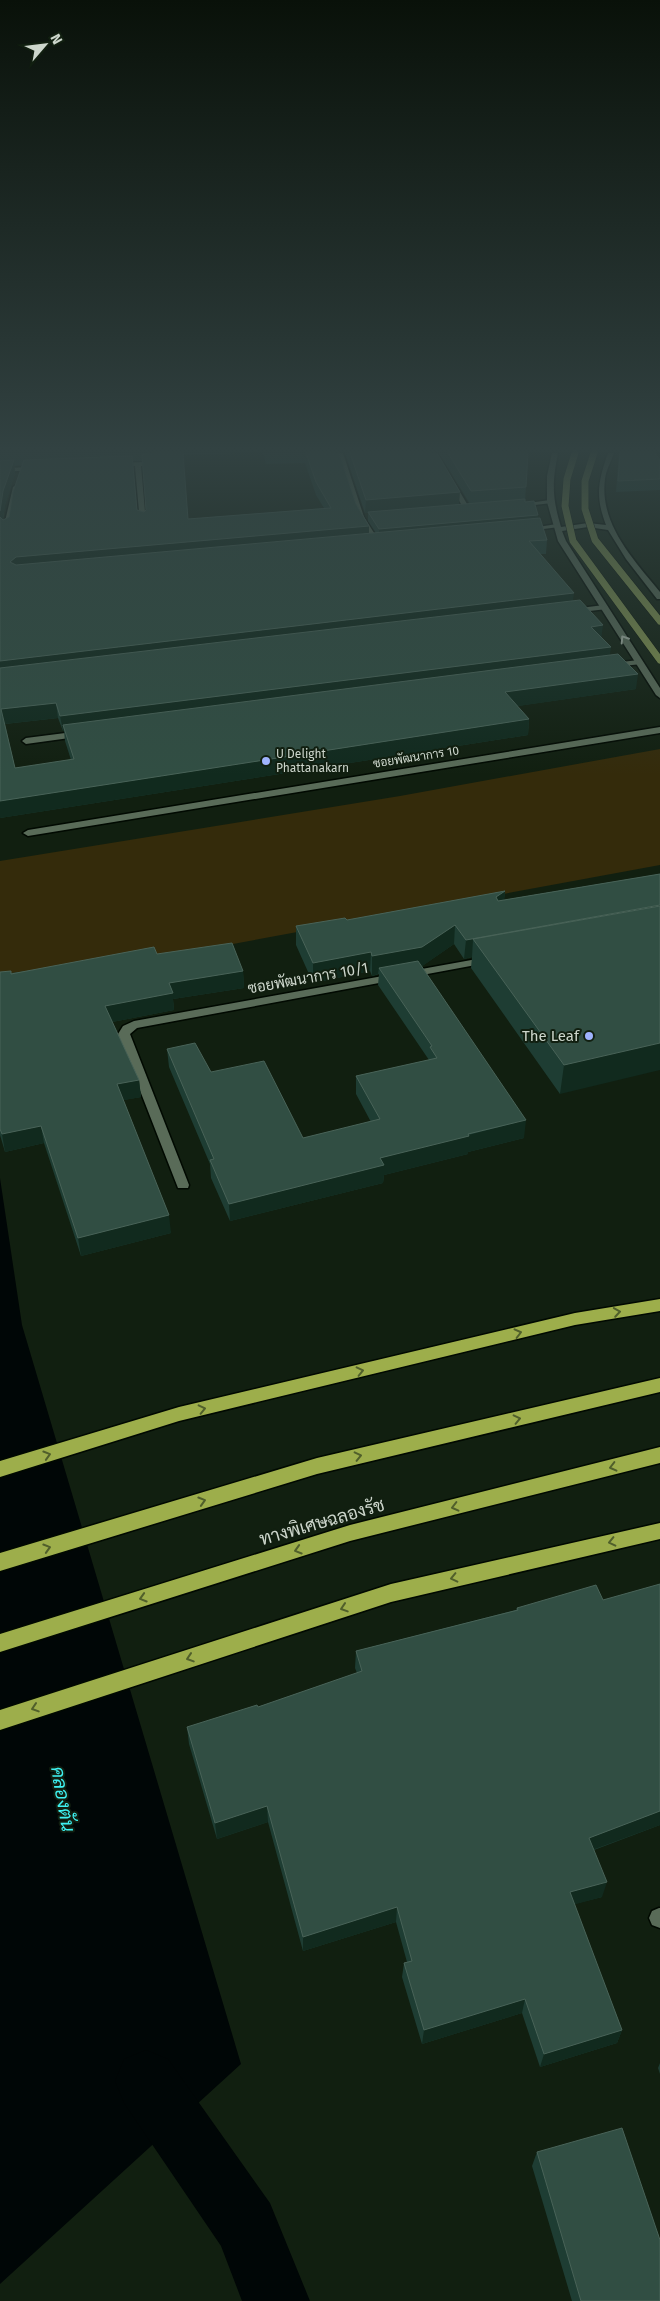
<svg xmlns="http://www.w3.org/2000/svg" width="660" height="2301" font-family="'Fira Sans',Sarabun,sans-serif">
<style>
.green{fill:#342b0b}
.water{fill:#000606}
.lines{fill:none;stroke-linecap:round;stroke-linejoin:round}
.canal{fill:#000606;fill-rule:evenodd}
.minor-casing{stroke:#010901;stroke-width:3}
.secondary-casing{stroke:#010901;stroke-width:3}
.motorway-casing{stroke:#010901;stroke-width:3}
.minor{fill:#596b58;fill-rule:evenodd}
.secondary{fill:#596b58;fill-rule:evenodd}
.motorway{fill:#9dae4b;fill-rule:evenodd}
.primary-bridge-casing{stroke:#010901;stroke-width:8;stroke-linecap:butt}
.primary-bridge{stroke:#829350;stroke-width:7}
.wall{fill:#1e3d33;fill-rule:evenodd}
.shaded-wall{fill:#112a1e}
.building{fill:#314e43;stroke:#496358}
.oneway{stroke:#aab6a9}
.oneway2{stroke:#505f2b}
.poi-dot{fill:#9fb3fd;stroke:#111f10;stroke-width:2}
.labels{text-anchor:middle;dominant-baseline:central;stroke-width:4;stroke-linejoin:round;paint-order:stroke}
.far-poi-label{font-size:12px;fill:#cdd6cc;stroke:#111f10;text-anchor:start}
.far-street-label{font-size:12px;fill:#cdd6cc;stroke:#111f10}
.street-label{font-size:15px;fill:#cdd6cc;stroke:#111f10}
.poi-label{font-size:15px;fill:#cdd6cc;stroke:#111f10;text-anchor:end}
.near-street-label{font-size:18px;fill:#cdd6cc;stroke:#111f10}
.near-water-label{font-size:19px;font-style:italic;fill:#3ef1f1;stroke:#111f10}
</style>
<rect width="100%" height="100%" fill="#111f10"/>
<!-- green -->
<path class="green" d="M660 749V865L0 987V861L400 796Z"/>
<!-- water -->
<path class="water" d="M0 1178 22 1325 241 2064 0 2284Z"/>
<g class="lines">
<!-- canal -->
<path class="canal" d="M146 2050 168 2059 270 2203 310 2301H242L221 2246 124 2103 115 2081 124 2059Z"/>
<defs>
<path id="minor" d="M146 453H152L150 465 141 466 146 523 143 525 140 523 135 466 116 467 113 465 116 463 145 462Z
M337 453H343L364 517 381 544 380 546H374L358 517Z
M431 453H437L470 509 469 510 464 509Z
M38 467 36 470 0 472V468Z
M16 485 19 487 9 530 6 532 3 530 13 487Z
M550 500 553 502 552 503 517 507 514 505Z
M557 524 559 525V527L528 531 525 529Z
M604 605 608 607 607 609 572 613 568 611 572 609Z
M639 660H642V664L612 667 608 665 612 663Z
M660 727V733L28 836 23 833 28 830Z
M81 731 84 732V736L26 744 22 741 26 738Z
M488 957 492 958 493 960 492 962 137 1028 130 1034 189 1185 188 1188H178L118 1034 123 1026 134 1021Z
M659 1908H660V1928L652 1925 649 1918 652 1911Z"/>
<path id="secondary" d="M552 453H558C552 483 552 497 561 527L588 523 606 525C595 496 598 482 608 453H614C611 462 606 470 605 479 599 524 634 560 660 592V599H657L626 559 608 530 588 527 562 531 566 541 660 688V698L656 695 558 541 547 502V476Z"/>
<path id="motorway" d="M660 1299V1311L575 1325 179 1421 0 1477V1461L179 1407 575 1313Z
M660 1378V1392L317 1474 0 1571V1553L317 1458Z
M660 1447V1463L350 1541 0 1652V1634L350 1525Z
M660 1523V1539L391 1602 0 1730V1710L391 1584Z"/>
</defs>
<!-- minor casing -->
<use href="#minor" class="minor-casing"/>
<!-- secondary casing -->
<use href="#secondary" class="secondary-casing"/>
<!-- motorway casing -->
<use href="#motorway" class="motorway-casing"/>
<!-- minor -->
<use href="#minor" class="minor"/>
<!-- secondary -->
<use href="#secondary" class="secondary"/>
<!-- motorway -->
<use href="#motorway" class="motorway"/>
<defs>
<path id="primary-bridge" d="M575 453 567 479 565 506 573 541 660 660
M594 453 585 481V509L595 540 660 621"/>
</defs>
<!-- primary-bridge casing -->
<use href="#primary-bridge" class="primary-bridge-casing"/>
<!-- primary-bridge -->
<use href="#primary-bridge" class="primary-bridge"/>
</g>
<!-- wall -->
<path class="wall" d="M0 453H144V455L148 453H236L183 455 188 519 324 508 316 495 305 463 266 464 263 453H339L356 504 369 526V533H376L368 521V513H365L345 453H437L459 504H470L439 453H528L525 502 538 518 547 540 546 554H540L573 601 601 637 610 655 636 689 517 706 529 719 528 735 0 818ZM133 461H142L146 510 144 512 137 510ZM22 465 9 517 3 520 5 505 15 473 14 466ZM58 718 63 731H64L65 741 71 760 15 768 5 724Z
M619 453H655L660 460V490L616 492Z
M660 874 560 1094 471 968 472 957 464 959 454 944 422 966 524 1138 468 1152V1154L384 1175 383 1183 230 1221 211 1178 210 1164 169 1067 167 1049 211 1072 303 1138 371 1122 356 1094V1076L429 1060 378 985 379 974 372 976 370 971 313 983 296 945V926L347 920 505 891 504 900Z
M157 954 243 971 244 988 173 999 174 1010 112 1022 139 1080 141 1097 123 1100 171 1233 81 1256 44 1143 5 1152 0 1135V972L11 973Z
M660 1584V1825L594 1850 602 1897 574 1904 622 2030 617 2043 540 2067 522 2013 422 2044 402 1977 404 1963 407 1962 396 1922 303 1951 268 1822 217 1839 189 1744 187 1727 258 1707 357 1673 355 1668 356 1651 516 1610 517 1608 603 1600Z
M660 2063V2074L658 2068Z
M537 2152 660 2301H572L532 2166Z"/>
<!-- shaded-wall -->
<path class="shaded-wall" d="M14 460 15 473 5 505 1 530 0 522V511L3 491Z
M460 492 459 505 365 513 366 500Z
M538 515 537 524 379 538V529Z
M369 526V539L12 576 10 562 16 557Z
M574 593 572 607 0 676V661Z
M603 625 601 640 591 627Z
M611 647 609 662 63 725 64 731H63L60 716Z
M638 674 636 689 504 708 505 692Z
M56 703 58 718 4 724 1 709Z
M529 719 528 735 0 818V801Z
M505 891 503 910 496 897Z
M660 905V921L473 939 472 957 464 959 466 940Z
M455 925 454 944 421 967 379 968 378 974 372 976V956Z
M371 952 370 971 313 983V963Z
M243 971 244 988 173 999 174 1010 107 1023 105 1006 169 983Z
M660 1043V1070L560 1094 564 1065Z
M139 1080 141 1097 119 1101 117 1084Z
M526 1120 524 1138 468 1152V1154L384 1175 383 1183 230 1221 229 1204 380 1158Z
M41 1126 44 1143 5 1152 2 1134Z
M169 1215 171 1233 81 1256 78 1238Z
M267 1806 268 1822 217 1839 215 1823Z
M660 1811V1825L584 1853 589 1838Z
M607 1882 602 1897 565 1907 570 1892Z
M397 1907 396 1922 303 1951V1937Z
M525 1999 522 2013 422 2044 424 2030Z
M622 2030 617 2043 540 2067 544 2054Z"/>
<!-- building -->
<path class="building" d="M148 453H183L188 519 331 508 316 482 306 453H339L356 504 369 526 16 557 10 562 16 565 540 518 547 540 529 541 574 593 0 661V517L3 520 9 517 13 492 24 460 132 456 137 510 144 512 146 510 142 455Z
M350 453H437L460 492 366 500Z
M448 453H528L526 487 471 491Z
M620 453H655L660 460V479L618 481Z
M14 460 3 491 0 511V461Z
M525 499V502L534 501 538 515 379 529 368 512Z
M580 600 603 625 591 627 611 647 60 716 56 703 1 709 15 768 74 759 63 725 618 654 638 674 505 692 529 719 0 801V668Z
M660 874V905L466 940 455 925 422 947 372 956 371 952 313 963 296 926 345 918 347 920 505 891 496 897 498 901Z
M660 906V1043L564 1065 473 939Z
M232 943 243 971 169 983 173 993 105 1006 139 1080 117 1084 169 1215 78 1238 41 1126 2 1134 0 1129V972L11 971V974L154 947 157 954Z
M418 961 526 1120 468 1134 469 1136 380 1158 384 1165 229 1204 210 1160 214 1159 167 1049 195 1043 211 1072 264 1061 303 1138 380 1119 356 1076 437 1058 430 1047 432 1046 379 968Z
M660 1584V1811L589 1838 607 1882 570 1892 622 2030 544 2054 525 1999 424 2030 404 1963 412 1961 397 1907 303 1937 267 1806 215 1823 187 1727 257 1705 258 1707 362 1671 356 1651 518 1610 517 1608 596 1585 603 1600Z
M622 2128 660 2240V2301H581L537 2152Z"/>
<!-- one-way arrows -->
<defs><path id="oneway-chevron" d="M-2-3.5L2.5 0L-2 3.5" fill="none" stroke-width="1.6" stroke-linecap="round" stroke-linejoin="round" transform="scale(1.25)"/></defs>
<use class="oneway" href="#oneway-chevron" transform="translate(624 639) rotate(-123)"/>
<g class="oneway2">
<use href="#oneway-chevron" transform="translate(617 1312) rotate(-9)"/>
<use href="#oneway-chevron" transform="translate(518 1333) rotate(-14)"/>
<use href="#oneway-chevron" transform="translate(360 1371) rotate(-13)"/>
<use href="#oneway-chevron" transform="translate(202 1409) rotate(-13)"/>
<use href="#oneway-chevron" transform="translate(517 1419) rotate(-13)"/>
<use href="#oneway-chevron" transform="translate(47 1455) rotate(-17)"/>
<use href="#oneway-chevron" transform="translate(358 1456) rotate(-13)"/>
<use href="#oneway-chevron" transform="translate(613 1467) rotate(166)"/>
<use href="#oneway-chevron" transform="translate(202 1501) rotate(-17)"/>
<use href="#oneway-chevron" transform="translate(455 1507) rotate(166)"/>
<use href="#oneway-chevron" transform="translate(612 1542) rotate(167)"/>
<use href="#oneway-chevron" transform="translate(47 1548) rotate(-17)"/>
<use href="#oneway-chevron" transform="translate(298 1550) rotate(163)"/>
<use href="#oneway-chevron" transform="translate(454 1578) rotate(167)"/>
<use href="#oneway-chevron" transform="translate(143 1598) rotate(163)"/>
<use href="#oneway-chevron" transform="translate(344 1608) rotate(162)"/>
<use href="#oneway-chevron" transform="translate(190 1658) rotate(162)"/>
<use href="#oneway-chevron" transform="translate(35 1708) rotate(162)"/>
</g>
<!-- sky -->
<linearGradient id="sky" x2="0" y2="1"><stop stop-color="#091109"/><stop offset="0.58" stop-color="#324242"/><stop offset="1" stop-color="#324242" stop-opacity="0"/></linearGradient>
<rect width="660" height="775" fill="url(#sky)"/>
<!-- markers -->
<g class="poi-dot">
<circle cx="266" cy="761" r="5"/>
<circle cx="589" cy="1036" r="5"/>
</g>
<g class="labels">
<!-- far-poi labels -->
<g class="far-poi-label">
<text x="276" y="754">U Delight<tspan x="276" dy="14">Phattanakarn</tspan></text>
</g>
<!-- far-street labels -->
<g class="far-street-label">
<text transform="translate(416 757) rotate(-9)">ซอยพัฒนาการ 10</text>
</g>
<!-- street labels -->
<g class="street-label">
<text transform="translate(308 978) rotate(-10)">ซอยพัฒนาการ 10/1</text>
</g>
<!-- poi labels -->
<g class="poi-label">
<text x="579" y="1036">The Leaf</text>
</g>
<!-- near-street labels -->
<g class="near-street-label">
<text transform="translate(322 1522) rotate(-16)">ทางพิเศษฉลองรัช</text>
</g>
<!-- near-water labels -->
<g class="near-water-label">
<text transform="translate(63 1799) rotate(80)">คลองตัน</text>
</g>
</g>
<!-- north arrow -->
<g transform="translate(45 45) rotate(62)" stroke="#111f10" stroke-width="4" paint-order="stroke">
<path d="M0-4L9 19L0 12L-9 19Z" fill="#cdd6cc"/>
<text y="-8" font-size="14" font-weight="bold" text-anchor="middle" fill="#cdd6cc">N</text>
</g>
</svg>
